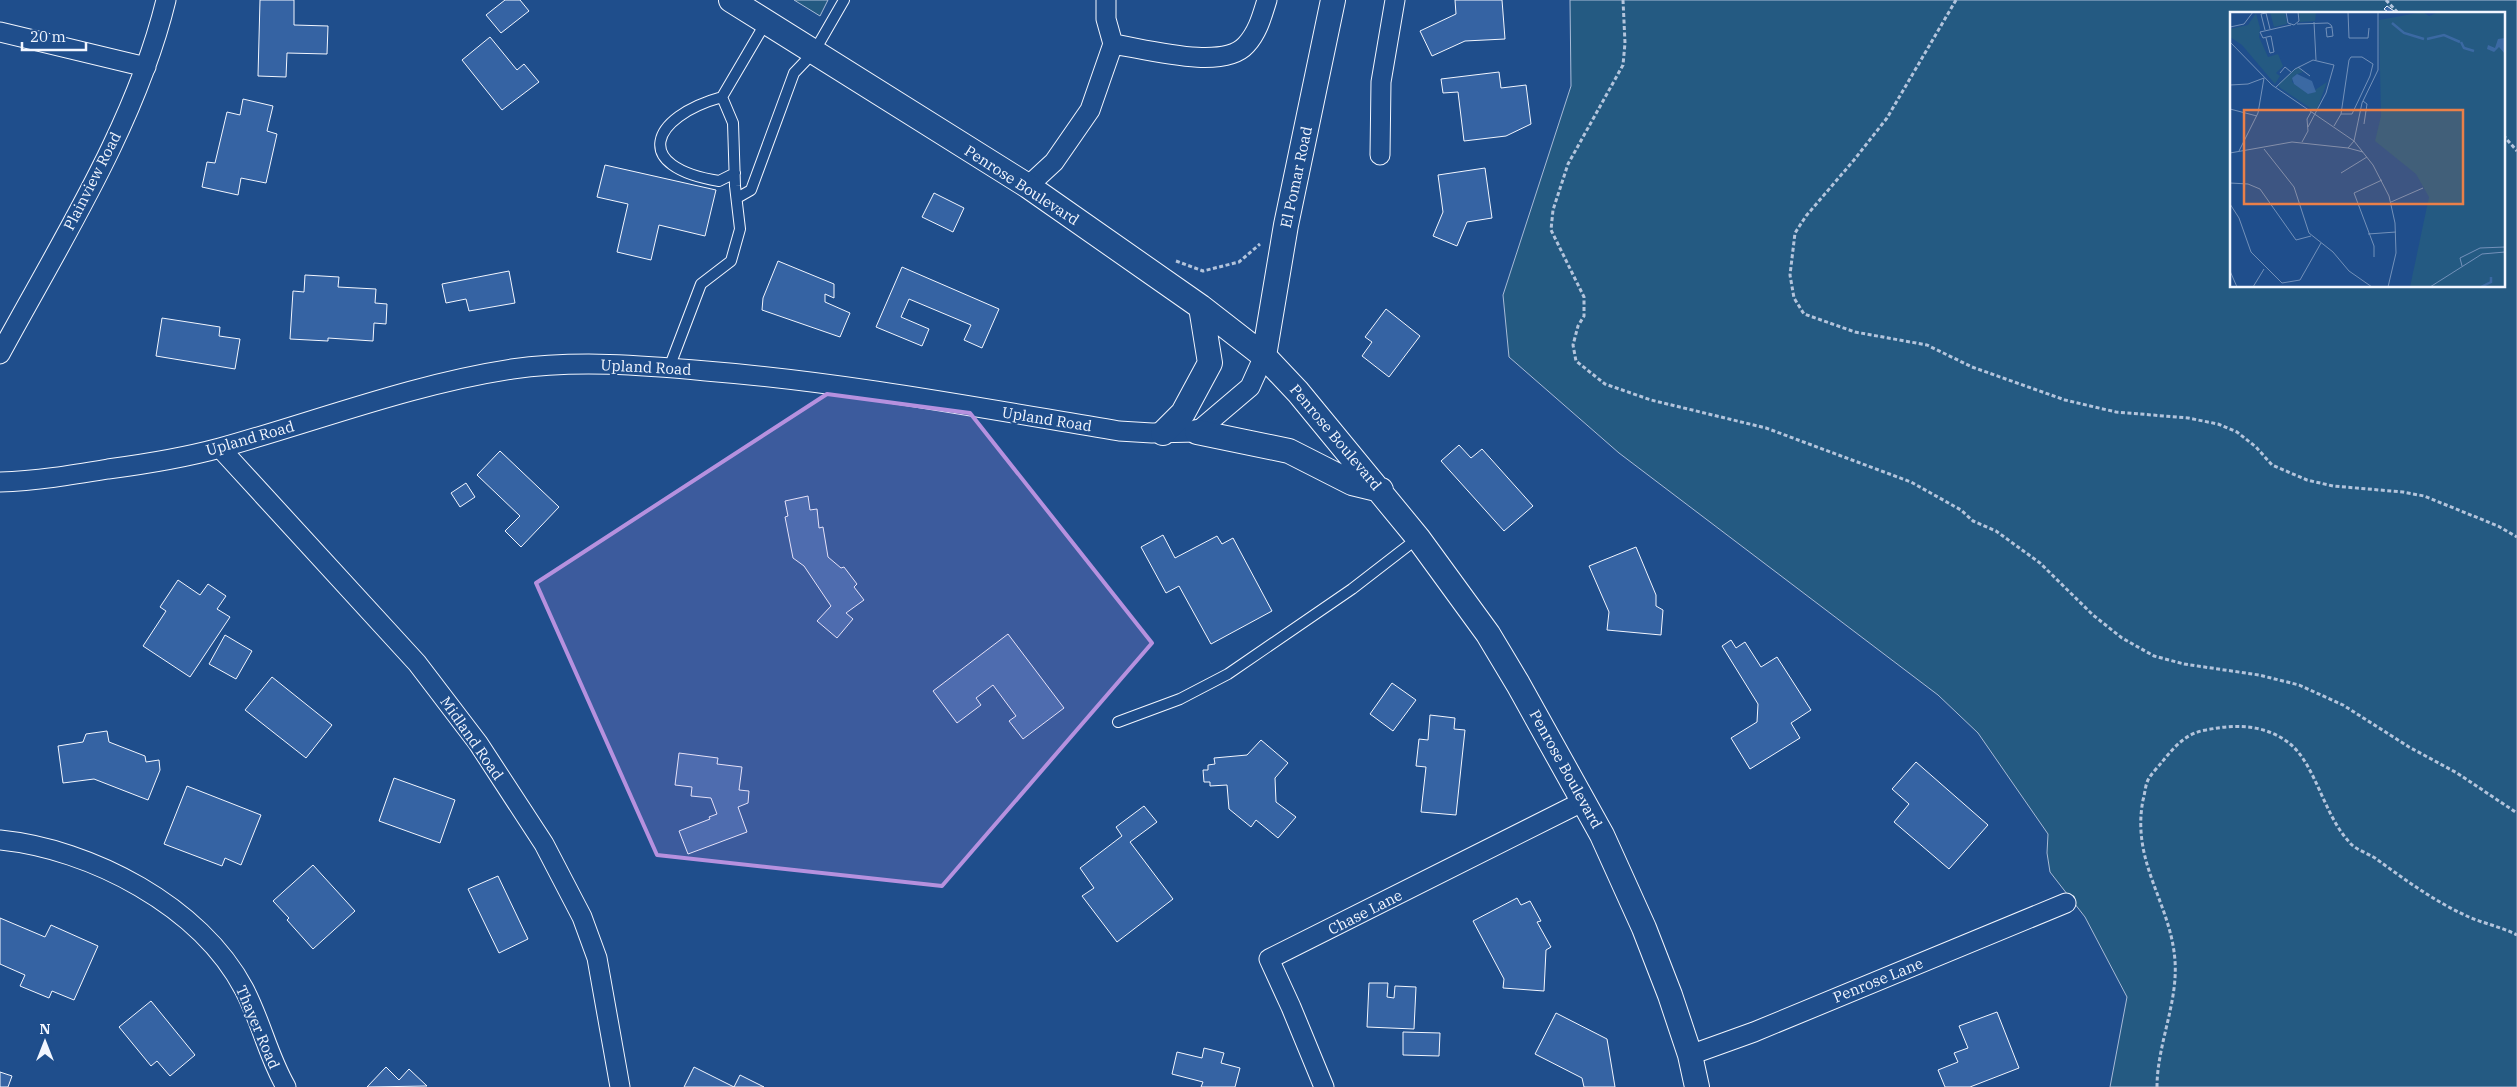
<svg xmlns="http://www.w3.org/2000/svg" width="2517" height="1087" font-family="'IBM Plex Serif',serif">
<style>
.green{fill:#245a82;stroke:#a8bbd7;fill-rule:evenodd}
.building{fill:#3563a3;stroke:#f2f6ff}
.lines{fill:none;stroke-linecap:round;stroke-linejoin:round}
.service-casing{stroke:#f2f6ff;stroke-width:12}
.minor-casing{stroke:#f2f6ff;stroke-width:21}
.tertiary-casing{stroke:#f2f6ff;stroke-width:26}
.path{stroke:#b3c4dc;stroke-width:3;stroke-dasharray:4 2.5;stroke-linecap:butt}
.service{stroke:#1f4e8c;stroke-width:10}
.minor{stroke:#1f4e8c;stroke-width:19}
.tertiary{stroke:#1f4e8c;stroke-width:24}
.marked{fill:#b691df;fill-opacity:0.2;stroke:#b691df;stroke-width:4;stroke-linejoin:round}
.labels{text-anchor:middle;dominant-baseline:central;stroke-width:4;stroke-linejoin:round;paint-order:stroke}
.street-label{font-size:15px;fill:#f2f6ff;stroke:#1f4e8c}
.inset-river{fill:none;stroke:#3b69a3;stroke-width:2.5}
.inset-road{fill:none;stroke:#7391ba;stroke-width:1}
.view{fill:#ea8049;fill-opacity:0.15;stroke:#ea8049;stroke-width:2.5}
.inset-edge{fill:none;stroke:#f2f6ff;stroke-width:2.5}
</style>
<rect width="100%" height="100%" fill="#1f4e8c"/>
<!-- green -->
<path class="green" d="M794 0H828L820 16Z
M1570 0H2517V1087H2110L2127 997 2085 917 2050 872 2047 853 2048 834 1978 733 1938 695 1619 453 1509 357 1503 295 1571 86ZM2231 14H2503V286H2231Z"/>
<!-- building -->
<path class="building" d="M260 0H294V25L328 26 327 54 287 53 286 77 258 76Z
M505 0H520L529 11 501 33 486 15Z
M1455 0H1502L1505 39 1465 41 1432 56 1420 31 1456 14Z
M2387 6 2394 11 2391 14 2384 9Z
M490 37 517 70 524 64 539 82 502 110 462 60Z
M1499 72 1501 88 1526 85 1531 124 1506 136 1464 141 1458 92 1443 93 1441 79Z
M243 99 273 106 267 131 277 134 266 183 241 178 238 195 202 187 207 162 215 163 227 112 240 115Z
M605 165 716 190 705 236 659 225 651 260 617 252 628 204 597 197Z
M1485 168 1492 218 1467 222 1457 246 1433 236 1443 212 1438 175Z
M934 193 964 208 953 232 922 217Z
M778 261 834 284V298L825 294V302L850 313 840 337 762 310 763 298Z
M902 267 999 309 982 348 964 340 971 325 909 299 901 317 929 329 922 346 876 327Z
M509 271 515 303 469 311 466 299 446 303 442 284Z
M305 275 339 277 338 287 376 289 375 303 387 304 386 324 374 323 373 341 328 338V341L290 339 293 291 304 292Z
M1386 309 1420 336 1389 377 1362 356 1372 342 1365 337Z
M162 318 220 327 219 336 240 339 235 369 156 356Z
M1459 445 1471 458 1482 449 1533 506 1504 531 1441 461Z
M500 451 559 507 521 547 505 531 520 516 477 475Z
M466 483 475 497 460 507 451 493Z
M808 496 810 510 817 509 819 528 823 527 828 557 841 568 844 567 857 584 854 587 864 600 846 613 853 619 837 638 817 621 831 606 804 566 793 558 785 517 788 516 785 501Z
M1163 535 1175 558 1217 536 1222 544 1233 538 1272 611 1211 644 1179 586 1166 593 1141 547Z
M1636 547 1656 595V606L1663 610 1661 635 1607 630 1609 612 1589 566Z
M178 580 200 595 208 584 226 596 217 609 230 617 190 677 143 646 166 611 160 607Z
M1008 634 1064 708 1023 739 1009 721 1016 716 993 685 976 698 981 705 957 723 933 691Z
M225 635 252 651 236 679 209 664Z
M1731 640 1736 648 1745 642 1761 667 1777 657 1811 710 1791 723 1800 738 1750 769 1731 738 1757 722 1758 704 1722 646Z
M272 677 332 725 306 758 245 710Z
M1392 683 1416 700 1393 731 1370 714Z
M1430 715 1455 718 1454 729 1465 730 1456 815 1421 812 1426 767 1416 766 1419 739 1428 740Z
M107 731 109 742 145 756 146 762 159 760 160 770 148 800 94 779 63 783 58 746 83 742 86 734Z
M1261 740 1288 763 1275 778 1276 802 1296 817 1278 838 1256 820 1251 827 1229 809 1227 785 1210 786V782H1204L1203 770H1208V765L1215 764 1214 758 1247 755Z
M679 753 718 758 717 764 742 767 739 790 749 791 748 803 738 807 747 832 688 854 679 831 710 819 709 817 717 814 711 798 691 796 692 787 675 785Z
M1916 762 1988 825 1949 869 1894 822 1909 804 1892 789Z
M394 778 455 800 440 843 379 821Z
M187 786 261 815 241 865 225 858 222 866 164 844Z
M1144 806 1157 822 1130 842 1173 899 1117 942 1082 896 1094 888 1080 868 1122 836 1116 827Z
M313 865 355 911 313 949 287 920 289 918 273 901Z
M498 876 528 939 499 953 468 889Z
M1517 898 1521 905 1530 901 1541 921 1537 922 1551 947 1546 950 1544 991 1503 988 1504 979 1473 921Z
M0 918 45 937 51 925 98 946 74 1000 52 991 49 998 20 986 25 975 0 964Z
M1369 983H1388L1387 997 1394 998 1395 986 1416 987 1414 1029 1367 1027Z
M151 1001 195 1055 170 1076 157 1061 151 1066 119 1027Z
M1997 1012 2019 1068 1970 1087H1945L1938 1070 1958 1062 1954 1053 1968 1048 1959 1026Z
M1556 1013 1607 1039 1615 1087H1584L1582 1078 1535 1054Z
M1403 1032 1440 1033 1439 1056 1403 1055Z
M1204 1048 1224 1053 1221 1063 1240 1068 1235 1087H1201L1203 1082 1172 1074 1177 1052 1202 1058Z
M386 1067 399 1080 409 1069 427 1086 367 1087Z
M694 1067 734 1087H684Z
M0 1072 12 1076 8 1087H0Z
M740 1075 764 1087H734Z"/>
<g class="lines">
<defs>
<path id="service" d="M722 97C650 117 631 167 719 181L735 173
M737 198 751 190 794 73 814 52 844 0
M669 368 701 284 731 261 740 229 735 186 733 123 722 97 766 22
M1118 722 1180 699 1228 674 1352 589 1418 538"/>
<path id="minor" d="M0 32 146 67
M1113 44C1146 49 1223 71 1246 45 1258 32 1262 16 1267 0
M1380 155 1381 82 1395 0
M1028 186 1054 162 1090 110 1113 44 1106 19V0
M0 354C60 243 136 124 166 0
M220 448 417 663 478 743 544 844 582 917 597 958 620 1087
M0 482C36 481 72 475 108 469 146 464 183 458 220 448 317 421 413 384 512 369 576 360 642 365 706 371 844 382 981 408 1119 431L1152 433 1197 432 1250 387 1264 356
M0 840C91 849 200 906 244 989 261 1021 268 1056 286 1087
M1690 1055 1754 1032 2066 903
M1324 1087 1291 1007 1269 959 1584 801"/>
<path id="tertiary" d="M731 0 1028 186 1201 307 1264 356 1298 392 1418 538 1488 634 1518 684 1602 835 1644 928 1670 995 1690 1055 1697 1087
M1264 356 1286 225 1333 0
M1197 432 1289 451 1352 483 1381 490
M1163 433 1183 413 1210 363 1201 307"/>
</defs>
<!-- service casing -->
<use href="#service" class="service-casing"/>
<!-- minor casing -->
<use href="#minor" class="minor-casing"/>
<!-- tertiary casing -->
<use href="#tertiary" class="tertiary-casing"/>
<!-- path -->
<path class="path" d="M1623 0 1625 43 1623 65 1568 164 1553 210 1551 230 1584 297V316L1578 326 1573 345 1576 361 1605 384 1651 400 1766 428 1911 482 1961 510 1973 521 1996 531 2040 563 2093 615 2122 638 2154 656 2184 664 2259 675 2299 685 2343 705 2409 747 2457 773 2517 813
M1956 0 1887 118 1854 160 1806 216 1795 233 1790 275 1794 298 1804 314 1855 332 1927 345 1972 367 2065 400 2116 412 2188 418 2218 424 2237 432 2256 447 2272 465 2307 480 2333 486 2403 492 2424 496 2498 526 2517 537
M2386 0 2399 14
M2503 135 2517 151
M1176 261 1203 271 1239 262 1260 244
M2157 1087C2157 1045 2178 1003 2175 961 2171 903 2131 863 2143 800 2145 794 2145 786 2148 780 2151 774 2158 767 2162 762 2174 747 2186 733 2206 730 2235 724 2264 724 2289 743 2316 764 2323 815 2351 844 2357 850 2367 853 2375 858 2404 879 2435 902 2469 917 2485 924 2502 927 2517 935"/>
<!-- service -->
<use href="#service" class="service"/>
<!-- minor -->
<use href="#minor" class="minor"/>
<!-- tertiary -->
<use href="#tertiary" class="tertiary"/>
</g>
<!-- marked area -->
<path class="marked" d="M827 394 970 413 1152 643 942 886 657 855 536 583Z"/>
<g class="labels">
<!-- street labels -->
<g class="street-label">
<text transform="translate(1296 177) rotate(-78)">El Pomar Road</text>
<text transform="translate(92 181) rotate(-63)">Plainview Road</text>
<text transform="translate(1022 185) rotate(33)">Penrose Boulevard</text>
<text transform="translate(646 367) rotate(3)">Upland Road</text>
<text transform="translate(1047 419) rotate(9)">Upland Road</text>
<text transform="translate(1336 437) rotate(50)">Penrose Boulevard</text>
<text transform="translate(250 438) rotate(-16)">Upland Road</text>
<text transform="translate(472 738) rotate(55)">Midland Road</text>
<text transform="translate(1566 769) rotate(61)">Penrose Boulevard</text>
<text transform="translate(1365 912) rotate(-27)">Chase Lane</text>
<text transform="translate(1878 980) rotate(-22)">Penrose Lane</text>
<text transform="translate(258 1027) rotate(67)">Thayer Road</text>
</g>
</g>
<!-- overview -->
<g transform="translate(2230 12)">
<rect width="275" height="275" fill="#1f4e8c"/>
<path d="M40 0H55L57 12 44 15ZM69 0H86L85 9 70 10ZM193 0 199 4 209 0H275V275H180L199 185 186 162 145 129 151 104 149 8ZM26 1 30 16 29 25 38 45 48 42 53 54 46 61 50 64 45 72 12 33 0 25V17L18 13ZM68 55 73 60 65 63 62 70 79 82 97 70 86 100 49 75V71Z" fill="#245a82"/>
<path d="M275 26V42L269 35 264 40 257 37 258 33 265 36 268 27ZM67 62 82 69 86 80 78 82 64 72 62 66Z" fill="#3b69a3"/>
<path class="inset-river" d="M162 11 174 21 194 27M197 27 214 23 230 30M231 30 234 36 244 39M251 275 261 270V265"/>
<path class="inset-road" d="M56 0 58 11 64 13 69 9 68 0M118 0 119 26H138L139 16M84 10 86 48M67 12 98 11 101 13 102 15V16L103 24 97 25 96 16 102 15M0 15 14 12 23 0M35 18 31 2 36 1 40 17M36 26 40 41 44 40 41 24 33 26 30 20 61 13M0 30 42 73 124 129 143 153 159 184 165 211 166 241 158 275M68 55 80 64M50 61 55 55 61 60M0 73 18 72 34 66M45 76 65 57 83 48 104 53 96 81 78 115M133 89 137 92 134 112M0 97 27 104M104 114 111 102 119 48 121 45H132L143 52 140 64 122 102H111M124 129 132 91 148 58V0M72 130 78 119 77 107 81 100M118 136 133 140M34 137 64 175 79 221 103 240 119 259 142 275M9 139 28 101 34 66M0 141 62 130 118 136 124 129M111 161 137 145M0 171 18 172 30 177 66 228 81 224M161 190 193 176M0 192 9 206 21 240 52 271 70 268 91 231M138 222 166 220M144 245V234L124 181 152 168M232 254 230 246 250 236 275 235M0 259 7 275M23 275 34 257M200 275 252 242 275 240"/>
<path class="view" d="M14 98H233V192H14Z"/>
<rect width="275" height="275" class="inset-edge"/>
</g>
<!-- north arrow -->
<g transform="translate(45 1042)" stroke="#1f4e8c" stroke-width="4" paint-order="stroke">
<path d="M0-4L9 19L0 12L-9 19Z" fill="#f2f6ff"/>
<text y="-8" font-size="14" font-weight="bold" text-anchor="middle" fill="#f2f6ff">N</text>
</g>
<!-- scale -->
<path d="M22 42v8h64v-8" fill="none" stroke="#f2f6ff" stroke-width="2.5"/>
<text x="30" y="42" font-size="15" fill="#f2f6ff" stroke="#1f4e8c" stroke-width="4" paint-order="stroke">20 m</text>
</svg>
